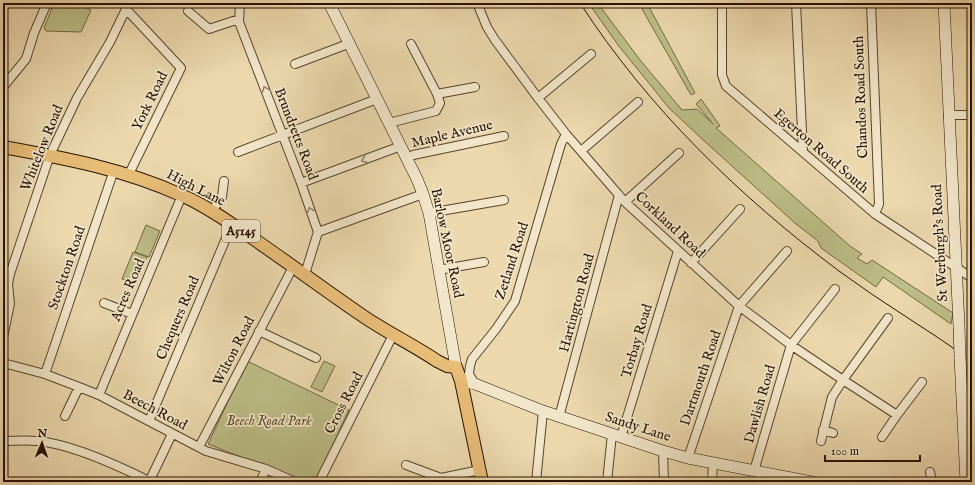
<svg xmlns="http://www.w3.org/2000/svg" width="975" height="485" font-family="'IM FELL English',serif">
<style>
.green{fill:#bcbe87;stroke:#726844}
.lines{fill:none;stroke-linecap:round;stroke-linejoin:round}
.street-casing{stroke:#58432b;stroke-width:10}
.secondary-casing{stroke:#271100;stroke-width:12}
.primary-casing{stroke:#271100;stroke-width:14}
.street{stroke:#f2e6ca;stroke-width:8}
.secondary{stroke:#f2e6ca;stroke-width:11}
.primary{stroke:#e6bc76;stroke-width:12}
.tram{stroke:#271100;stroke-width:1}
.secondary-bridge-casing{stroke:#271100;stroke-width:12;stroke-linecap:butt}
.secondary-bridge{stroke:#f2e6ca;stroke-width:11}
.oneway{stroke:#97866f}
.labels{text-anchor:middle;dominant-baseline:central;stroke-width:3.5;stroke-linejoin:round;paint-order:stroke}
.shield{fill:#f2e6ca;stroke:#64513d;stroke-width:1}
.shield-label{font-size:13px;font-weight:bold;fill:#271100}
.street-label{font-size:14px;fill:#271100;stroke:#f2e6ca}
.park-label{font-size:14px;font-style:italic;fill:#5b4e2f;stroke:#f2e6ca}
</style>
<rect width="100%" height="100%" fill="#ebd8ad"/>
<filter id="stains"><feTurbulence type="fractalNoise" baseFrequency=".005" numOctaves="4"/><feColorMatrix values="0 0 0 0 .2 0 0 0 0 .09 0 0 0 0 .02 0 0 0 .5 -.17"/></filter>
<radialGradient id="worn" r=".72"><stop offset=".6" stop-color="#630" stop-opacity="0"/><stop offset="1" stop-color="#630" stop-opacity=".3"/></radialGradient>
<!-- green -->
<path class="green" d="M54 3H74L91 10 81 32 46 31 44 28Z
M590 5H599L640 60 682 110 697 109 713 124 696 104 701 99 720 126 716 128 850 246 862 254 857 258 867 264 872 260 953 313 951 324 883 277 876 287 821 248 818 241 796 224 701 138 669 108 618 45Z
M648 5 695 93 691 95 642 9Z
M146 225 160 231 149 257 135 252Z
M133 252 147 257 136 284 122 279Z
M247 361 349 410 316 482H303L208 444Z
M324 361 335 366 322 392 311 387Z"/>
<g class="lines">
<defs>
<path id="street" d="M240 3 239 22 301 183 318 232 305 274
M477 3 487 27 495 40 538 98 566 134 625 202 739 306 791 345 843 380 897 415 922 382
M722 3V75L726 86 875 214 972 278
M796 3 803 152
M871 3 879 204 875 214
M126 9 181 68 129 174
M188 11 209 29 239 19
M295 64 348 44
M3 87 26 59 34 33 47 3
M437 94 475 87
M538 98 591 54
M948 115H972
M389 123 436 111 440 103 437 94 411 44
M581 151 638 102
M238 152 377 99
M407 158 413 155 504 136
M301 183 401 146
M625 202 679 153
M212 211 222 197 224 181
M429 213 504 200
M318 232 423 194
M691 263 740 209
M438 270 484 262
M104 303 132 314
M259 331 316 358
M3 337 10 304 8 284 10 274 50 155 77 98 110 42 129 3
M3 363 45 374 79 387 99 395 206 451 266 469 295 482
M45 374 114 170
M475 384 469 374 470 366 472 359 496 329 515 301 561 144 566 134
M99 395 182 195
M962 402H972
M65 416 79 387
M559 417 619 195
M149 421 232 224
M823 430 833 433
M621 437 678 251
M882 437 897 415
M3 441C14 441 26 440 37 441 72 444 117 465 149 481
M821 441 832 397 843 380 888 318
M199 447 293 267
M663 451 664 482
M688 458 739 306 787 251
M406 465 441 478 480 470
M754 471 791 345 835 289
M930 472 932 482
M149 482 172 434
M260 482 266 469
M319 482 393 335
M536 482 543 411
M607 482 612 434
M712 482 713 463"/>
<path id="secondary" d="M329 3 417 179 423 194 429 213 456 367
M944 3 959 326
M960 357 966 482
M461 381 475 384 543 411 663 451 688 458 812 482"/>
<path id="primary" d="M3 147C64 158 124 169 181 195 205 205 227 221 248 235 286 261 322 288 360 314 384 331 412 344 437 361L447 366 456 367 461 381 482 482"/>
</defs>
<!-- street casing -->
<use href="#street" class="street-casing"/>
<!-- secondary casing -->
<use href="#secondary" class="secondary-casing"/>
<!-- primary casing -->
<use href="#primary" class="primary-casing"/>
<!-- street -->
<use href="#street" class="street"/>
<!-- secondary -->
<use href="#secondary" class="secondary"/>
<!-- primary -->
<use href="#primary" class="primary"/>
<!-- tram -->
<path class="tram" d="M580 3C648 108 740 197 839 271 882 303 929 330 972 361"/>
<defs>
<path id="secondary-bridge" d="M959 326 960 357"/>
</defs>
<!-- secondary-bridge casing -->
<use href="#secondary-bridge" class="secondary-bridge-casing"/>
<!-- secondary-bridge -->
<use href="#secondary-bridge" class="secondary-bridge"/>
</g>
<!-- one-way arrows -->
<defs><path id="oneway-chevron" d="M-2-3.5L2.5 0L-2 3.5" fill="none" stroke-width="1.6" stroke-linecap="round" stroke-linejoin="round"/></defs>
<g class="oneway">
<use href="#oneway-chevron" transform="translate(265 89) rotate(-111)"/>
<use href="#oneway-chevron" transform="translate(364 160) rotate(159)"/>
<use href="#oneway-chevron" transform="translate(310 210) rotate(-109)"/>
</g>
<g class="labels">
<!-- shield labels -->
<rect class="shield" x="222" y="220" width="38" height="22" rx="3"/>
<g class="shield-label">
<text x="241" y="231">A5145</text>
</g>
<!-- street labels -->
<g class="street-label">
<text transform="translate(861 97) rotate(-92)">Chandos Road South</text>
<text transform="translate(150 101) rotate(-64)">York Road</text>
<text transform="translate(296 134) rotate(69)">Brundretts Road</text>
<text transform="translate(452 134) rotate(-13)">Maple Avenue</text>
<text transform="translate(42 148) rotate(-68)">Whitelow Road</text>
<text transform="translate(821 151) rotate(41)">Egerton Road South</text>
<text transform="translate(196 188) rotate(27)">High Lane</text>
<text transform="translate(670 225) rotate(43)">Corkland Road</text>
<text transform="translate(447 243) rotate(78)">Barlow Moor Road</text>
<text transform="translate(940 243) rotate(-93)">St Werburgh's Road</text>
<text transform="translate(512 261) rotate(-72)">Zetland Road</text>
<text transform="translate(67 268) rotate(-71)">Stockton Road</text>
<text transform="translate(128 290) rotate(-67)">Acres Road</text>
<text transform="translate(577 303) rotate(-75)">Hartington Road</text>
<text transform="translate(178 318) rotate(-67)">Chequers Road</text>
<text transform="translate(637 341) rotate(-73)">Torbay Road</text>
<text transform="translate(234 351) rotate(-63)">Wilton Road</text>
<text transform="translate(701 378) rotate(-71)">Dartmouth Road</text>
<text transform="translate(344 403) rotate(-63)">Cross Road</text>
<text transform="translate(760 404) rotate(-74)">Dawlish Road</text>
<text transform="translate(155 410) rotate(28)">Beech Road</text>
<text transform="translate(638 427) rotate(18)">Sandy Lane</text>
</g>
<!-- park labels -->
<g class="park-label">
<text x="269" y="421">Beech Road Park</text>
</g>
</g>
<!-- margin -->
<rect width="975" height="485" fill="none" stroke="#ebd8ad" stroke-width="16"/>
<rect x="4" y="4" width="967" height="477" fill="none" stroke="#271100" stroke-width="2"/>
<rect x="8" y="8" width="959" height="469" fill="none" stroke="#271100"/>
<!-- north arrow -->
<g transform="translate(42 443) rotate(2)" stroke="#f2e6ca" stroke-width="3" paint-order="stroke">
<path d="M0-3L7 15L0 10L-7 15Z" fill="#271100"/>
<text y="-6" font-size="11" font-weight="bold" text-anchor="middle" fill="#271100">N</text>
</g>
<!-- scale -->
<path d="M825 455v6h95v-6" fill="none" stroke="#271100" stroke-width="2"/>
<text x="831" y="455" font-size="12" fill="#271100" stroke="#f2e6ca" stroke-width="3" paint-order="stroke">100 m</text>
<rect width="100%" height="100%" filter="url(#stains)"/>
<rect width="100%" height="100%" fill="url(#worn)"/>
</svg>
